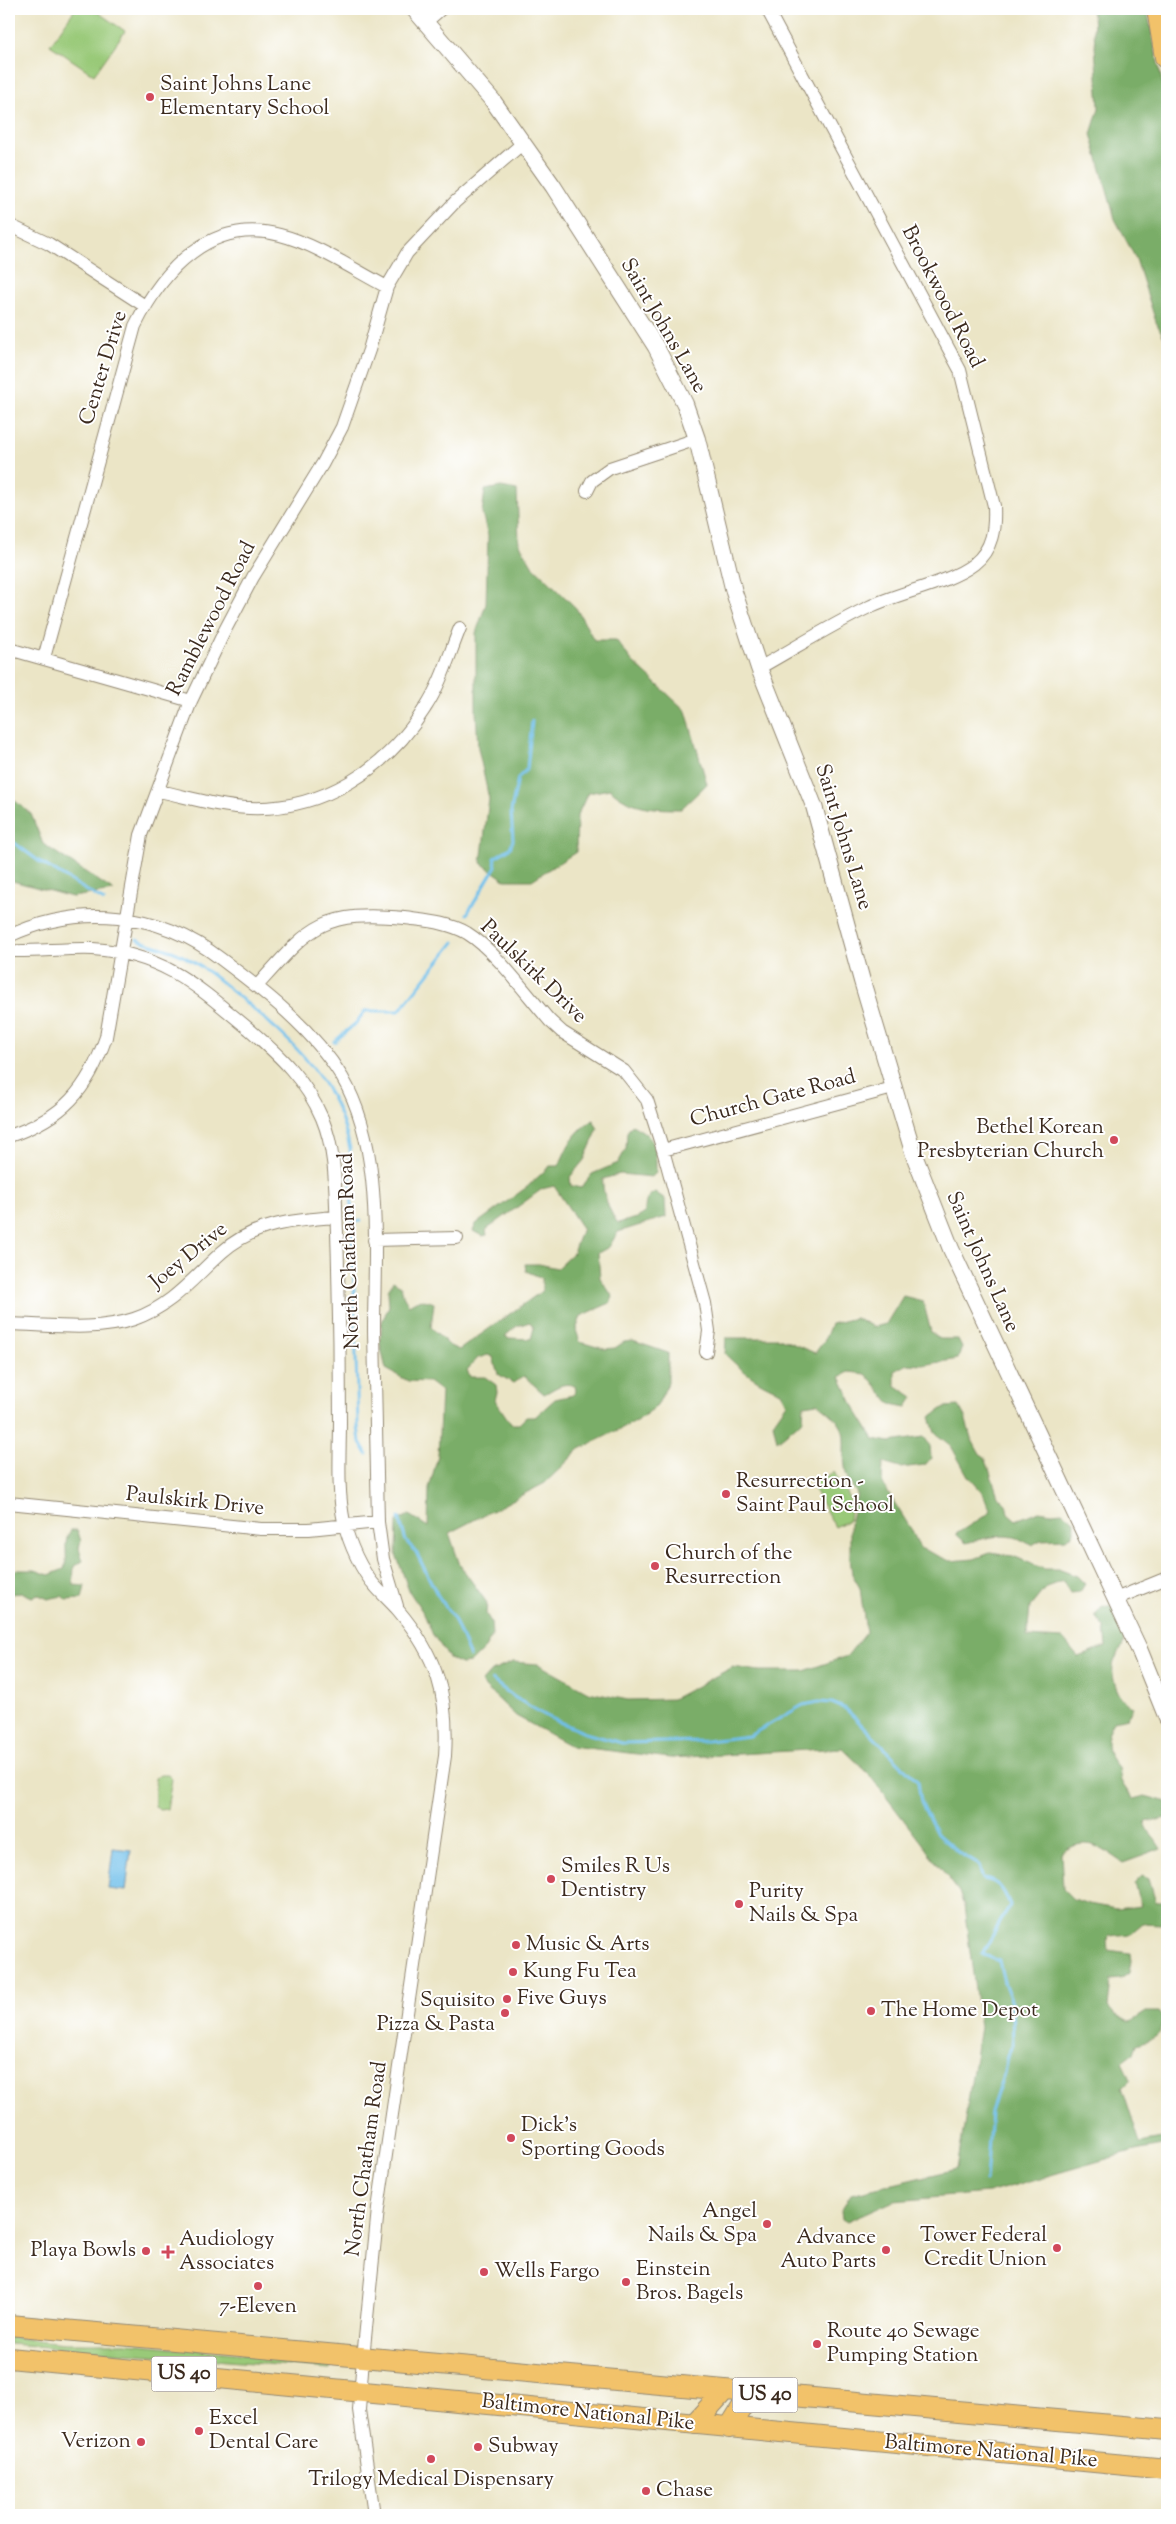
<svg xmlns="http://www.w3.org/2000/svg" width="1176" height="2524" font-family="'Sorts Mill Goudy',serif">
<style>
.green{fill:#99c978;stroke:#6a7a4b}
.forest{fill:#7aad68;stroke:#5a6c43;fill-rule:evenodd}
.water{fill:#6fbfea;stroke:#557484}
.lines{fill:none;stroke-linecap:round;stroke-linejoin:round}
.stream{stroke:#6fbfea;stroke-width:3}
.minor-casing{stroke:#938872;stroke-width:14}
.tertiary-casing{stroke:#938872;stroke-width:18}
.primary-casing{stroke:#938872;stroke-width:22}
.motorway-casing{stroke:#938872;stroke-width:26}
.minor{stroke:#fff;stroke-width:12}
.tertiary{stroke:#fff;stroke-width:16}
.primary{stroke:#f2c26a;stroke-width:20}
.motorway{stroke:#f2c26a;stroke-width:24}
.poi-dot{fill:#d1495b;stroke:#fff;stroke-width:2}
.labels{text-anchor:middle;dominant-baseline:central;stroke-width:4;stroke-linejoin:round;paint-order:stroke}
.shield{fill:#fff;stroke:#766a62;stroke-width:1}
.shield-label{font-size:20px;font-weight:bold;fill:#3b2a1e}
.poi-label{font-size:21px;fill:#3b2a1e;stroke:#fff;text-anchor:start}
.street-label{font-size:21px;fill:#3b2a1e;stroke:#fff}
</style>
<rect width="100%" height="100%" fill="#fff"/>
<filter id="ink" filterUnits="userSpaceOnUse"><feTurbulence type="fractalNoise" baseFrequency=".02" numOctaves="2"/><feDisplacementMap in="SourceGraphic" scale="10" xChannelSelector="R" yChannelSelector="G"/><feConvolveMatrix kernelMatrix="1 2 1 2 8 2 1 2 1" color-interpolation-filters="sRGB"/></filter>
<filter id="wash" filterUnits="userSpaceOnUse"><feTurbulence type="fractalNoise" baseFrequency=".0096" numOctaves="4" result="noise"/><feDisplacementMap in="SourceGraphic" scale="20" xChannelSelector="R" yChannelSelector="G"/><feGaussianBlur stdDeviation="1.12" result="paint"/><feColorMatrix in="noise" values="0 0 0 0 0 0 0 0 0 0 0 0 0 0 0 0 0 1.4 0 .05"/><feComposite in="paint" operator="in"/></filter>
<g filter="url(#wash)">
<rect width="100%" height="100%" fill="#ebe5c6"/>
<!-- green -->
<path class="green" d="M75 9H93L125 31 94 75 50 45Z
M834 1472 851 1502 849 1520 835 1527 811 1484Z
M160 1775H168L172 1779 167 1809 159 1810 155 1806V1778Z
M9 2337 64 2343H127L331 2362 330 2369 9 2344Z"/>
<!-- forest -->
<path class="forest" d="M1089 9H1147L1167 106V343L1156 322 1136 259 1115 219 1091 134 1099 108 1093 15Z
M501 487 517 490 519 543 532 565 576 608 594 640H616L632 661 686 711 707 784 681 809C655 809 629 808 610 789L588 793 577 816 576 852 532 880H505L481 863 489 799 478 748 476 711V633L486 604 488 536 482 513 485 490Z
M9 796 31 814 43 844 114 891 72 897 9 880Z
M593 1120 598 1129 584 1160 570 1177 571 1186 581 1188 592 1174 618 1163 626 1149 627 1132 632 1125C657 1138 656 1147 656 1173L652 1177 620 1174 603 1179C601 1190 610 1214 618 1223L637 1218 645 1213C645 1202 646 1197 655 1192L665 1199 666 1217 618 1232 609 1247 598 1253 600 1278 613 1297 610 1303 581 1316 576 1330 580 1342 604 1349 615 1348 624 1342 633 1341 668 1353V1383L657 1406 638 1420 580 1449 545 1483 449 1533 460 1565 487 1603 486 1614 491 1622 492 1636 485 1648 470 1663 461 1664 450 1659 433 1635 424 1614 409 1591 396 1554 397 1521 409 1515 428 1527 429 1488 438 1456 441 1391 429 1382 408 1381 386 1369 380 1344 382 1322 389 1306 388 1291 393 1281 401 1286 404 1298 409 1305C417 1299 425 1299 434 1303L431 1327 450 1346 459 1350 542 1291V1278L526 1271 525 1264H539L557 1268 573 1253 582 1228 554 1186 542 1189 486 1230 487 1235 482 1236 473 1231 476 1224 527 1187 550 1166H559C567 1147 574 1131 593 1120ZM530 1322 534 1328 531 1339 509 1338 505 1336 517 1326ZM488 1355 493 1357 498 1374 513 1383 524 1376 544 1394C555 1389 562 1381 575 1386L576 1391 573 1395 555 1399 535 1417H526L519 1424H511L495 1400 497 1392 496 1385 485 1377H470L467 1370 478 1358Z
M903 1296 923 1301 931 1332 939 1339H958L962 1347 958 1359 923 1365 908 1364 895 1371V1385L913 1397 907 1407 891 1404 866 1374 849 1372 840 1377 856 1410 874 1439 890 1442 924 1437 930 1445 931 1458 925 1465 900 1468 883 1463 882 1483 911 1529 920 1548 950 1561 974 1559 990 1553 1013 1556 1044 1569H1058L1077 1576 1085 1584 1080 1592 1070 1593 1063 1581 1046 1587 1030 1607 1027 1637 1063 1639 1078 1657 1106 1647 1104 1628 1095 1616 1103 1606 1116 1608C1119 1617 1124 1629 1124 1638 1124 1650 1114 1656 1113 1667 1111 1679 1120 1703 1133 1707L1127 1718 1114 1721C1104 1739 1104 1753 1119 1768L1121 1782 1133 1799 1145 1796 1167 1802V1818L1145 1822C1148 1833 1157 1839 1162 1849L1123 1863C1099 1847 1087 1835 1061 1853L1063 1889 1073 1899 1089 1904 1116 1909 1141 1906 1134 1884 1142 1876 1149 1879 1156 1903 1165 1901 1166 1917 1161 1924 1143 1923 1130 1934 1110 1936 1107 1941 1108 1950 1130 1953 1131 1961 1129 1973 1121 1979 1111 1980 1108 2007 1116 2016 1131 2022 1146 2012H1158L1163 2018C1163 2037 1153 2039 1137 2044L1134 2053 1122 2062 1130 2079 1122 2087 1140 2143 1167 2138V2145L1131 2152 988 2193 894 2201 847 2222 842 2219 841 2210 851 2194 957 2169 980 2027 964 1906 959 1892 867 1772 842 1748 670 1758 571 1746 516 1716 481 1683 492 1671 513 1662 538 1664 588 1692 628 1700 672 1699 733 1667 759 1671H804L847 1656 866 1632 860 1588 852 1574 850 1558V1524L857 1494C854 1488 847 1480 846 1473 839 1435 856 1431 817 1403L804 1405 803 1420 777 1441 773 1423 787 1403 781 1392C758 1383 743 1372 725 1354L726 1338H779L815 1353 824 1341 831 1324 855 1318 874 1327 886 1324Z
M959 1406 965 1417 971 1438 979 1453 985 1457 998 1496 1006 1504 1008 1513 1016 1520 1039 1511 1052 1513 1062 1512 1074 1521V1532L1066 1539 1041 1540 1032 1545C1026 1543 1020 1538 1014 1537 998 1534 981 1539 966 1543L956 1534 991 1512 982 1492 968 1476 951 1446 935 1433 930 1417 945 1407Z
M71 1530H77L81 1541 79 1548 83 1561 74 1566 73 1585 85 1586 82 1599 66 1600 62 1596 48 1599 39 1595 32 1597 23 1593 9 1594V1571L11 1570H35L49 1575 64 1569C70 1555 61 1543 71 1530Z"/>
<!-- water -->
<path class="water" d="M113 1848 131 1850 126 1891 108 1889Z"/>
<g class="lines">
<!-- stream -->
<path class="stream" d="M9 839 40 862 104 901
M467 914 496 866 494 858 510 848 513 840 511 811 518 778 527 769 532 721
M137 939C152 946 168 948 183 956 206 968 225 985 244 1001 296 1045 336 1080 350 1149L358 1426 360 1442 367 1454
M334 1042 356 1023 365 1011H399L454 942
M350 1217 354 1222 361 1221
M399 1518 406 1541 416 1552 437 1594 454 1619 470 1657
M492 1680 514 1697 548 1717 585 1733 622 1743 707 1741 749 1736 803 1705 819 1702 832 1703 846 1709 857 1720 918 1782 921 1802 937 1834 959 1853 979 1865 983 1879C1000 1881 1004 1891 1010 1905L982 1954 999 1961 1004 1982 1012 2003 1013 2045 1007 2055 1004 2073 991 2111 986 2181"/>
</g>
</g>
<g filter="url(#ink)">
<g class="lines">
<defs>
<path id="minor" d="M426 22 441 9
M9 225 49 244 145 306
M587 491 592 481 610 468 697 439
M9 649 191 701
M44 658 135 326C163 269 211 217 280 235 316 244 354 270 387 287
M759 668C795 648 831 625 869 607 899 592 948 584 974 564 993 549 995 528 994 506L960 370 767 9
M159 791C188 797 219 807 249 808 322 811 387 769 425 708 441 684 449 655 460 628
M9 936C80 903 159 911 221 959 265 992 313 1029 342 1077 384 1148 374 1251 374 1331 375 1394 377 1458 378 1522L383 1559 397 1606
M9 951C37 952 65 948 93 949 164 954 197 986 249 1029 279 1055 306 1080 322 1118 337 1154 335 1193 337 1232 339 1295 340 1358 340 1422 340 1455 337 1489 344 1522 349 1543 361 1571 376 1587 383 1595 391 1602 398 1610 437 1656 449 1696 445 1756L378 2209 363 2358 359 2410 374 2515
M257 986C310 927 321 910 405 918 426 921 448 922 467 933 496 951 527 995 550 1021L562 1032 624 1071 647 1100 663 1150 705 1303 709 1331 706 1352
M9 1136C63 1118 88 1090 106 1037L141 835 191 701 224 632 253 577 323 463 342 427 369 350 387 287 407 253 455 202 523 143
M663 1150 893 1088
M374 1240 457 1238
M9 1324C50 1325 95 1332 134 1319 172 1306 193 1278 222 1252 254 1223 295 1220 336 1217
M9 1503 261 1529H309L378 1522
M1115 1599 1167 1578"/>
<path id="tertiary" d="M414 9 493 101 553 186 656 347 685 404 697 439 734 592 759 668 814 806 862 981 914 1155 951 1249 1139 1649 1167 1718"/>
<path id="primary" d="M9 2325 1167 2430
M9 2358 1167 2469
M694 2424 724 2391
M729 2428 750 2394"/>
<path id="motorway" d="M1159 9 1167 57"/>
</defs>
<!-- minor casing -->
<use href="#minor" class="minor-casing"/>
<!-- tertiary casing -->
<use href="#tertiary" class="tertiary-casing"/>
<!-- primary casing -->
<use href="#primary" class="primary-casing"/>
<!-- motorway casing -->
<use href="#motorway" class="motorway-casing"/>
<!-- minor -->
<use href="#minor" class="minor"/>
<!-- tertiary -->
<use href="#tertiary" class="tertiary"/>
<!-- primary -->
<use href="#primary" class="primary"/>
<!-- motorway -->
<use href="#motorway" class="motorway"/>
</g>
</g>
<!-- markers -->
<g class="poi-dot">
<circle cx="150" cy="97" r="5"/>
<circle cx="1114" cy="1140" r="5"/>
<circle cx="726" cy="1494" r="5"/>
<circle cx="655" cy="1566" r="5"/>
<circle cx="551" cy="1879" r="5"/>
<circle cx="739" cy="1904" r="5"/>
<circle cx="516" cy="1945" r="5"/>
<circle cx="513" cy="1972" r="5"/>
<circle cx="507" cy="1999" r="5"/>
<circle cx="871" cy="2011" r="5"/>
<circle cx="505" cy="2013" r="5"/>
<circle cx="511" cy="2138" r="5"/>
<circle cx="767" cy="2224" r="5"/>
<circle cx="1057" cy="2248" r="5"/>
<circle cx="886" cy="2250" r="5"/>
<circle cx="146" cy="2251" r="5"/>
<path d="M165.5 2244.5h5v5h5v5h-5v5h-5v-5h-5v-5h5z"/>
<circle cx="484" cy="2272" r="5"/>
<circle cx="626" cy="2282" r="5"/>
<circle cx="258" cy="2286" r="5"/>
<circle cx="817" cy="2344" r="5"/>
<circle cx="199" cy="2431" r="5"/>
<circle cx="141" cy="2442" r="5"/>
<circle cx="478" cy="2447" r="5"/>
<circle cx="431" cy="2459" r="5"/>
<circle cx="646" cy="2491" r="5"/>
</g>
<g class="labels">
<!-- shield labels -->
<g class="shield">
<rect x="151.5" y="2356.5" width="65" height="35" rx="4"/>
<rect x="732.5" y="2377.5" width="65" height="35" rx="4"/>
</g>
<g class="shield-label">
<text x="184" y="2374">US 40</text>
<text x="765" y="2395">US 40</text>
</g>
<!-- poi labels -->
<g class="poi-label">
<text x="160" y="85">Saint Johns Lane<tspan x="160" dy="24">Elementary School</tspan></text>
<text x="1104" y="1128" text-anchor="end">Bethel Korean<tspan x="1104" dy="24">Presbyterian Church</tspan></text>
<text x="736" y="1482">Resurrection -<tspan x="736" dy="24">Saint Paul School</tspan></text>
<text x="665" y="1554">Church of the<tspan x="665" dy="24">Resurrection</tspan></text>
<text x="561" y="1867">Smiles R Us<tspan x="561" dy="24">Dentistry</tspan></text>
<text x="749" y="1892">Purity<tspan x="749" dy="24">Nails &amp; Spa</tspan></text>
<text x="526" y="1945">Music &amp; Arts</text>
<text x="523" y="1972">Kung Fu Tea</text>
<text x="517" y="1999">Five Guys</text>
<text x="495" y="2001" text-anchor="end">Squisito<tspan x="495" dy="24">Pizza &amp; Pasta</tspan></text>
<text x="881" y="2011">The Home Depot</text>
<text x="521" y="2126">Dick's<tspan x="521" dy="24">Sporting Goods</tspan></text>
<text x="757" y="2212" text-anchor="end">Angel<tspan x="757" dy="24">Nails &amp; Spa</tspan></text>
<text x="1047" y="2236" text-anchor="end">Tower Federal<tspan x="1047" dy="24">Credit Union</tspan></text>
<text x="876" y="2238" text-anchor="end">Advance<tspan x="876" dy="24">Auto Parts</tspan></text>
<text x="179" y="2240">Audiology<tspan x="179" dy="24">Associates</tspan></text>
<text x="136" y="2251" text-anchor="end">Playa Bowls</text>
<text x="636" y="2270">Einstein<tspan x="636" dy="24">Bros. Bagels</tspan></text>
<text x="494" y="2272">Wells Fargo</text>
<text x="258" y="2307" text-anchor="middle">7-Eleven</text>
<text x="827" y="2332">Route 40 Sewage<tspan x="827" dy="24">Pumping Station</tspan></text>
<text x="209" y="2419">Excel<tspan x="209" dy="24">Dental Care</tspan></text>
<text x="131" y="2442" text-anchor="end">Verizon</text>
<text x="488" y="2447">Subway</text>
<text x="431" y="2480" text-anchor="middle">Trilogy Medical Dispensary</text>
<text x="656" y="2491">Chase</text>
</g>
<!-- street labels -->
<g class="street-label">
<text transform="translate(942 297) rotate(63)">Brookwood Road</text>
<text transform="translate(663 326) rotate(60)">Saint Johns Lane</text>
<text transform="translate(104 368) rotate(-73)">Center Drive</text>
<text transform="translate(212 619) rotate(-63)">Ramblewood Road</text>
<text transform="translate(843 837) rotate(73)">Saint Johns Lane</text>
<text transform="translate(533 972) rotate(44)">Paulskirk Drive</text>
<text transform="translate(773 1099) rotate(-15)">Church Gate Road</text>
<text transform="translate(350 1251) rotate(-92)">North Chatham Road</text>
<text transform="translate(189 1256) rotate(-39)">Joey Drive</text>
<text transform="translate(982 1262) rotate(66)">Saint Johns Lane</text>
<text transform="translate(195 1502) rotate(6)">Paulskirk Drive</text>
<text transform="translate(367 2159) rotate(-82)">North Chatham Road</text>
<text transform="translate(588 2413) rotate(6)">Baltimore National Pike</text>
<text transform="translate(991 2452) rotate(5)">Baltimore National Pike</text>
</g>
</g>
<!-- margin -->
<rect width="1176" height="2524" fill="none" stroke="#fff" stroke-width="30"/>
</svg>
